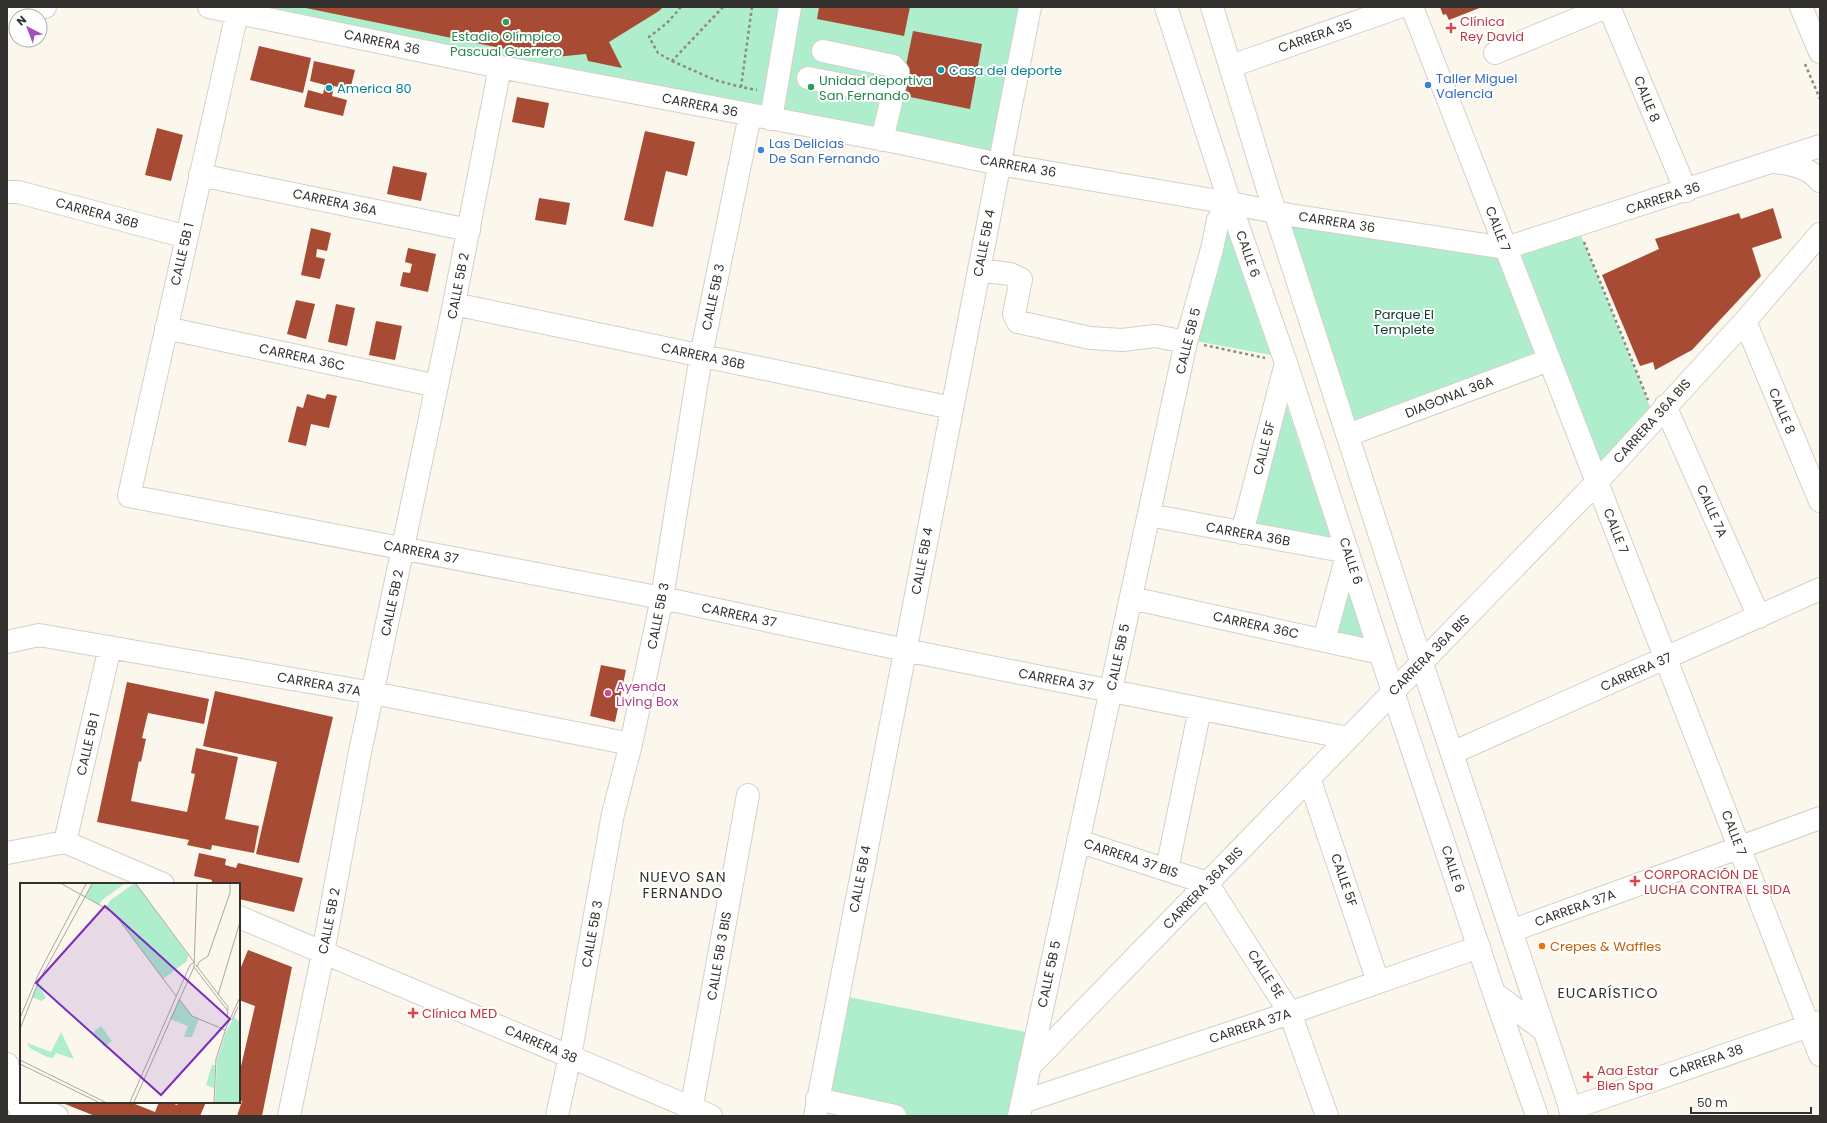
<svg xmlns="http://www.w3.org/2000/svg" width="1827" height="1123" font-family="Poppins,sans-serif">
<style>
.green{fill:#aeeecd}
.building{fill:#a74b34}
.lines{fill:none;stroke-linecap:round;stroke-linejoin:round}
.minor-casing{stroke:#d4d0c6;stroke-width:24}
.major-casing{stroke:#d4d0c6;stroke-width:24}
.path{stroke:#8d8a83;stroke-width:2.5;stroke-dasharray:3 3;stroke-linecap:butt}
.minor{stroke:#fff;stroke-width:22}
.major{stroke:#fff;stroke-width:22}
.leisure-dot{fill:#2e9e5b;stroke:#fff;stroke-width:1.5}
.health-dot{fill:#e0444e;stroke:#fff;stroke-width:1.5}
.culture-dot{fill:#0f9aa8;stroke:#fff;stroke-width:1.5}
.shop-dot{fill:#3f7fe0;stroke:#fff;stroke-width:1.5}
.hotel-dot{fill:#d1479c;stroke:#fff;stroke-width:1.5}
.food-dot{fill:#e8710a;stroke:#fff;stroke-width:1.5}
.labels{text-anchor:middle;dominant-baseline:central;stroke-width:4;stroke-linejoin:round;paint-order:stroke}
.health-label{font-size:13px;fill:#be3a42;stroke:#fff;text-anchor:start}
.leisure-label{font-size:13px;fill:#27864d;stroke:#fff}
.street-label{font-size:13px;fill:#32312d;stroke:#fff}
.culture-label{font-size:13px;fill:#0d838f;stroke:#fff;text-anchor:start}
.shop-label{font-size:13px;fill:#366cbe;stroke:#fff;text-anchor:start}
.park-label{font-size:13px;fill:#0f402c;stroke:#fff}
.hotel-label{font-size:13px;fill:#b23c85;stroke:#fff;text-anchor:start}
.food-label{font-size:13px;fill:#c56008;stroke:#fff;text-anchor:start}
.neighbourhood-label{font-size:14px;letter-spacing:1px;fill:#32312d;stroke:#fff}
.inset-road{fill:none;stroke:#aba8a0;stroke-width:1}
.view{fill:#7b2cbf;fill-opacity:0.15;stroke:#7b2cbf;stroke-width:2}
.inset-edge{fill:none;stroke:#32312d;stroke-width:2}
</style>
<rect width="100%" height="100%" fill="#fbf7ed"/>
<!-- green -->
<path class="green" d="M209 7H1030L999 164Z
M1290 215 1506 248 1577 226 1651 409 1597 482 1549 360 1348 435 1281 229Z
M1221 230H1230L1271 355 1190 340Z
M1285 400 1332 541 1246 531Z
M1346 576 1368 649 1327 637Z
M838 995 1036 1034 1019 1116H895L817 1099Z"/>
<!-- building -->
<path class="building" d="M301 7H663L659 11 609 42 622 68 588 61 586 54 555 57 529 54Z
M819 7H910L904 36 817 19Z
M1440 7H1482L1449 20 1446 14 1443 15Z
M913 31 982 44 970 109 900 95Z
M259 46 311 58 303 93 250 80Z
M314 61 355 70 350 90 334 86 332 96 347 100 343 116 304 107 308 90 323 94 325 85 310 81Z
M517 97 549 103 544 128 512 122Z
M157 128 183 135 171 181 145 175Z
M645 131 695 142 687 176 666 171 653 227 624 220Z
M393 166 427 173 421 201 387 194Z
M539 198 570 203 566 225 535 220Z
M1773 208 1782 238 1752 248 1761 276 1692 350 1655 370 1653 362 1640 366 1602 275 1659 249 1655 239 1739 213 1741 219Z
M311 228 331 233 327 251 317 249 316 257 325 259 320 279 301 275Z
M408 248 436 254 428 292 400 286 403 272 410 273 412 264 405 262Z
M296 300 315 304 306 339 287 334Z
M336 304 355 308 347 346 328 342Z
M376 321 402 326 395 360 369 355Z
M307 394 325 399 327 394 337 396 329 428 311 424 306 446 288 442 297 406 303 408Z
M601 665 626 670 615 722 590 716Z
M127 682 209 699 204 724 148 713 142 738 146 739 141 762 139 761 131 801 187 812 195 774 191 773 196 748 238 757 225 819 259 826 254 853 212 845 211 850 187 845 189 840 97 822Z
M215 691 333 717 299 863 256 854 277 762 203 746Z
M199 853 226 859 225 865 236 868 238 863 303 878 294 912 239 899V884H211L212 880 194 876Z
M248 950 292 967 262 1116H237L242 1101 239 1100V1075L255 1006 239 1000V972Z
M60 1102H130L155 1112 159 1102H169L177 1105 179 1102H206L200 1116H95Z"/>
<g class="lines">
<defs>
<path id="minor" d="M209 7 500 67 901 143 999 164 1230 203 1218 220 1212 249 1186 342 1019 1116
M1412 7 1820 1055
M1609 7 1686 191
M237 13 129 496 662 598 905 650 1348 738
M7 15 45 7
M823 51 893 66 898 72 882 140
M1495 53 1606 7
M1231 66 1399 7
M808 78 893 94
M771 119 790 7
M200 175 469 230
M7 192H18L187 237
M979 270 1010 274 1021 279 1014 314 1018 322 1090 338 1122 340 1155 336 1186 342
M454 304 952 408
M1745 321 1820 501
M166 328 437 386
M1665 406 1759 617
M1348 435 1549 360
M1149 515 1348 552 1324 640
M1242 533 1286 363
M1131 598 1371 651 1380 652
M7 642 39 635 373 693 631 744
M1452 753 1820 589
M1309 778 1378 982
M1078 841 1207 883 1290 1013 1327 1116
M65 842 110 647
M7 853 65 842 163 884
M1167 869 1200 709
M239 917 711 1116
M1511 931 1820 818
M1029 1067 1597 482 1745 321 1820 234
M817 1099 895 1116
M1022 1102 1290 1013 1479 947
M18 1105 43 1110 57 1116
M1570 1109 1820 1022
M289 1116 323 953 359 757 454 304 500 67
M557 1116 570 1056 613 814 631 744 662 598 701 356 750 115
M690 1116 748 795
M815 1116 1030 7"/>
<path id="major" d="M1166 7 1230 203 1286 363 1393 692 1494 993 1537 1116
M1212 7 1268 190 1407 619 1573 1116
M1801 7 1820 52
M1775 162C1792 164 1808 167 1820 181
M1230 203 1290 215 1506 248 1820 146
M1494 993 1542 1029
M7 1064 22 1116"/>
</defs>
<!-- minor casing -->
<use href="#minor" class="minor-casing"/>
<!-- major casing -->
<use href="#major" class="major-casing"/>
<!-- path -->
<path class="path" d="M681 7 667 23 649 37 658 53 672 61 723 7
M752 7 741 87 757 90
M672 61 715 80 741 87
M1805 64 1820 99
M1584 242 1648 400
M1204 345 1265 358"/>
<!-- minor -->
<use href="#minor" class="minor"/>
<!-- major -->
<use href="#major" class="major"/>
</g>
<!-- markers -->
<g class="leisure-dot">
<circle cx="506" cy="22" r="4"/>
<circle cx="811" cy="87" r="4"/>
</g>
<g class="health-dot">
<path d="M1449 22h4v4h4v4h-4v4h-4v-4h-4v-4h4z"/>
<path d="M1633 875h4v4h4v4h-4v4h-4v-4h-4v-4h4z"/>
<path d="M411 1007h4v4h4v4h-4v4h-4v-4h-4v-4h4z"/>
<path d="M1586 1071h4v4h4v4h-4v4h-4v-4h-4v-4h4z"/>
</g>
<g class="culture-dot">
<circle cx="941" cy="70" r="4"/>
<circle cx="329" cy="88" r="4"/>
</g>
<g class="shop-dot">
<circle cx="1428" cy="85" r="4"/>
<circle cx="761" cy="150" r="4"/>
</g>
<circle class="hotel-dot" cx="608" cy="693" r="4"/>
<circle class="food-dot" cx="1542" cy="946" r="4"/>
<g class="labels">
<!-- health labels -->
<g class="health-label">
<text x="1460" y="21">Clínica<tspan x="1460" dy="15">Rey David</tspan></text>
<text x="1644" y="874">CORPORACIÓN DE<tspan x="1644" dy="15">LUCHA CONTRA EL SIDA</tspan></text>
<text x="422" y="1013">Clínica MED</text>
<text x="1597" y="1070">Aaa Estar<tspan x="1597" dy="15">Bien Spa</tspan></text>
</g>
<!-- leisure labels -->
<g class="leisure-label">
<text x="506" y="36">Estadio Olímpico<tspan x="506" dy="15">Pascual Guerrero</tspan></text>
<text x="819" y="80" text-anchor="start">Unidad deportiva<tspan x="819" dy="15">San Fernando</tspan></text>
</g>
<!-- street labels -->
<g class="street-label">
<text transform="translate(1315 36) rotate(-19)">CARRERA 35</text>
<text transform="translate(382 42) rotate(12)">CARRERA 36</text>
<text transform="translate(1647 99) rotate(68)">CALLE 8</text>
<text transform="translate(700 105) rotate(11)">CARRERA 36</text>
<text transform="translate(1018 166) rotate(10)">CARRERA 36</text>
<text transform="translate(1663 198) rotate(-18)">CARRERA 36</text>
<text transform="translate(335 202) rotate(12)">CARRERA 36A</text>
<text transform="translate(97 213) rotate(15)">CARRERA 36B</text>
<text transform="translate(1337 222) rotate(9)">CARRERA 36</text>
<text transform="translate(1498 229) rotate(69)">CALLE 7</text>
<text transform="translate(984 243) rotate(-79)">CALLE 5B 4</text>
<text transform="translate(182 254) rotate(-77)">CALLE 5B 1</text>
<text transform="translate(1248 254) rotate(71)">CALLE 6</text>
<text transform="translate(458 286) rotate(-79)">CALLE 5B 2</text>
<text transform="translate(713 297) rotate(-78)">CALLE 5B 3</text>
<text transform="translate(1188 341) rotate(-76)">CALLE 5B 5</text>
<text transform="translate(703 356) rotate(12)">CARRERA 36B</text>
<text transform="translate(302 357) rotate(12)">CARRERA 36C</text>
<text transform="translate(1449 397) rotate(-21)">DIAGONAL 36A</text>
<text transform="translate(1782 411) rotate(67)">CALLE 8</text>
<text transform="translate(1652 421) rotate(-48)">CARRERA 36A BIS</text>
<text transform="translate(1264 448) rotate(-76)">CALLE 5F</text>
<text transform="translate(1712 511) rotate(66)">CALLE 7A</text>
<text transform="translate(1616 531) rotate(69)">CALLE 7</text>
<text transform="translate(1248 534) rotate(10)">CARRERA 36B</text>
<text transform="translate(421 552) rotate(11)">CARRERA 37</text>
<text transform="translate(922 561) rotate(-79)">CALLE 5B 4</text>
<text transform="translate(1351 561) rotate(72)">CALLE 6</text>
<text transform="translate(392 603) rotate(-78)">CALLE 5B 2</text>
<text transform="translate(739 615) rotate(12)">CARRERA 37</text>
<text transform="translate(658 616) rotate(-79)">CALLE 5B 3</text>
<text transform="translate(1256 625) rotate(12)">CARRERA 36C</text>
<text transform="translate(1429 655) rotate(-45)">CARRERA 36A BIS</text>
<text transform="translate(1118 657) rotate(-78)">CALLE 5B 5</text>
<text transform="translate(1636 672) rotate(-24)">CARRERA 37</text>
<text transform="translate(1056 680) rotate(11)">CARRERA 37</text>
<text transform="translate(319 684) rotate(10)">CARRERA 37A</text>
<text transform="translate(88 744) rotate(-77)">CALLE 5B 1</text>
<text transform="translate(1734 833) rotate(69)">CALLE 7</text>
<text transform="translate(1131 858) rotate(18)">CARRERA 37 BIS</text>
<text transform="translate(1453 869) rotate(72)">CALLE 6</text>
<text transform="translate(860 879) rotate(-79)">CALLE 5B 4</text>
<text transform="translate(1344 880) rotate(71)">CALLE 5F</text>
<text transform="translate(1203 888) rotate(-46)">CARRERA 36A BIS</text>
<text transform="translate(1575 908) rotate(-20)">CARRERA 37A</text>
<text transform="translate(329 921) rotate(-79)">CALLE 5B 2</text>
<text transform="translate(592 934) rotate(-80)">CALLE 5B 3</text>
<text transform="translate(719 956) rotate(-80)">CALLE 5B 3 BIS</text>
<text transform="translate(1049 974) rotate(-78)">CALLE 5B 5</text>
<text transform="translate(1266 974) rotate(57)">CALLE 5E</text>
<text transform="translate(1250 1026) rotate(-18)">CARRERA 37A</text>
<text transform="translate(541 1044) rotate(23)">CARRERA 38</text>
<text transform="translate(1706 1061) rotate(-19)">CARRERA 38</text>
</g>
<!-- culture labels -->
<g class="culture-label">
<text x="949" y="70">Casa del deporte</text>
<text x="337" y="88">America 80</text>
</g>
<!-- shop labels -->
<g class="shop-label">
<text x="1436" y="78">Taller Miguel<tspan x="1436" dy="15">Valencia</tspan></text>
<text x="769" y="143">Las Delicias<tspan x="769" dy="15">De San Fernando</tspan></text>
</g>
<!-- park labels -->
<g class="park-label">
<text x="1404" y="314">Parque El<tspan x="1404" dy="15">Templete</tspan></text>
</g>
<!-- hotel labels -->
<g class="hotel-label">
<text x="616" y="686">Ayenda<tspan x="616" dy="15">Living Box</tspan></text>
</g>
<!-- food labels -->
<g class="food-label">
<text x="1550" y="946">Crepes &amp; Waffles</text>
</g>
<!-- neighbourhood labels -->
<g class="neighbourhood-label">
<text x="683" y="877">NUEVO SAN<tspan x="683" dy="16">FERNANDO</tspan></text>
<text x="1608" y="993">EUCARÍSTICO</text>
</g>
</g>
<!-- overview -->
<g transform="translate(20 883)">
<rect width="220" height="220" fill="#fbf7ed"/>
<path d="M72 1H104L82 17 79 22 65 13ZM113 1H116L168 72 167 78 143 96 94 30 85 25 91 17ZM18 100 26 115 21 118 12 114ZM159 116 172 133 179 136 172 154H164L168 143 150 136ZM214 134 220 139V219H195L197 177 205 151ZM81 143 92 158 84 164 73 149ZM41 149 54 176 36 170 33 175 27 174 10 165 7 160 31 169ZM192 182H195L194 205 186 202Z" fill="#aeeecd"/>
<path class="inset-road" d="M42 1 94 30 156 113M116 1 174 79M176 82 208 124 207 135M174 84 207 127M177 84 179 79 188 73 210 10V1M198 112 220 39M159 116 172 133 205 147M0 135 19 90 66 1M212 137 218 124M0 146 18 100 72 1M0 177 85 219M0 181 78 219M110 219 170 82 174 79M114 219 174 84 177 1M194 219 196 176 206 145 220 114"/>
<path class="view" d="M85 23 210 136 141 212 16 100Z"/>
<rect width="220" height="220" class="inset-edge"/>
</g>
<!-- border -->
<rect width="1827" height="1123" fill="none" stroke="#32312d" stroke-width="16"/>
<!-- north arrow -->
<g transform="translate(28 28) rotate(318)"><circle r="19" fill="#ffffff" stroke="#adadab"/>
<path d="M0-3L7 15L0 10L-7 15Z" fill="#a44fbd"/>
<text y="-6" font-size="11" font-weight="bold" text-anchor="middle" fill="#32312d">N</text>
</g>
<!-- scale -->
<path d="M1691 1107v6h120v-6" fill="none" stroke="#32312d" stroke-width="2"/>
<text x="1697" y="1107" font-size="12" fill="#32312d" stroke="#ffffff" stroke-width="3" paint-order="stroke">50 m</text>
</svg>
